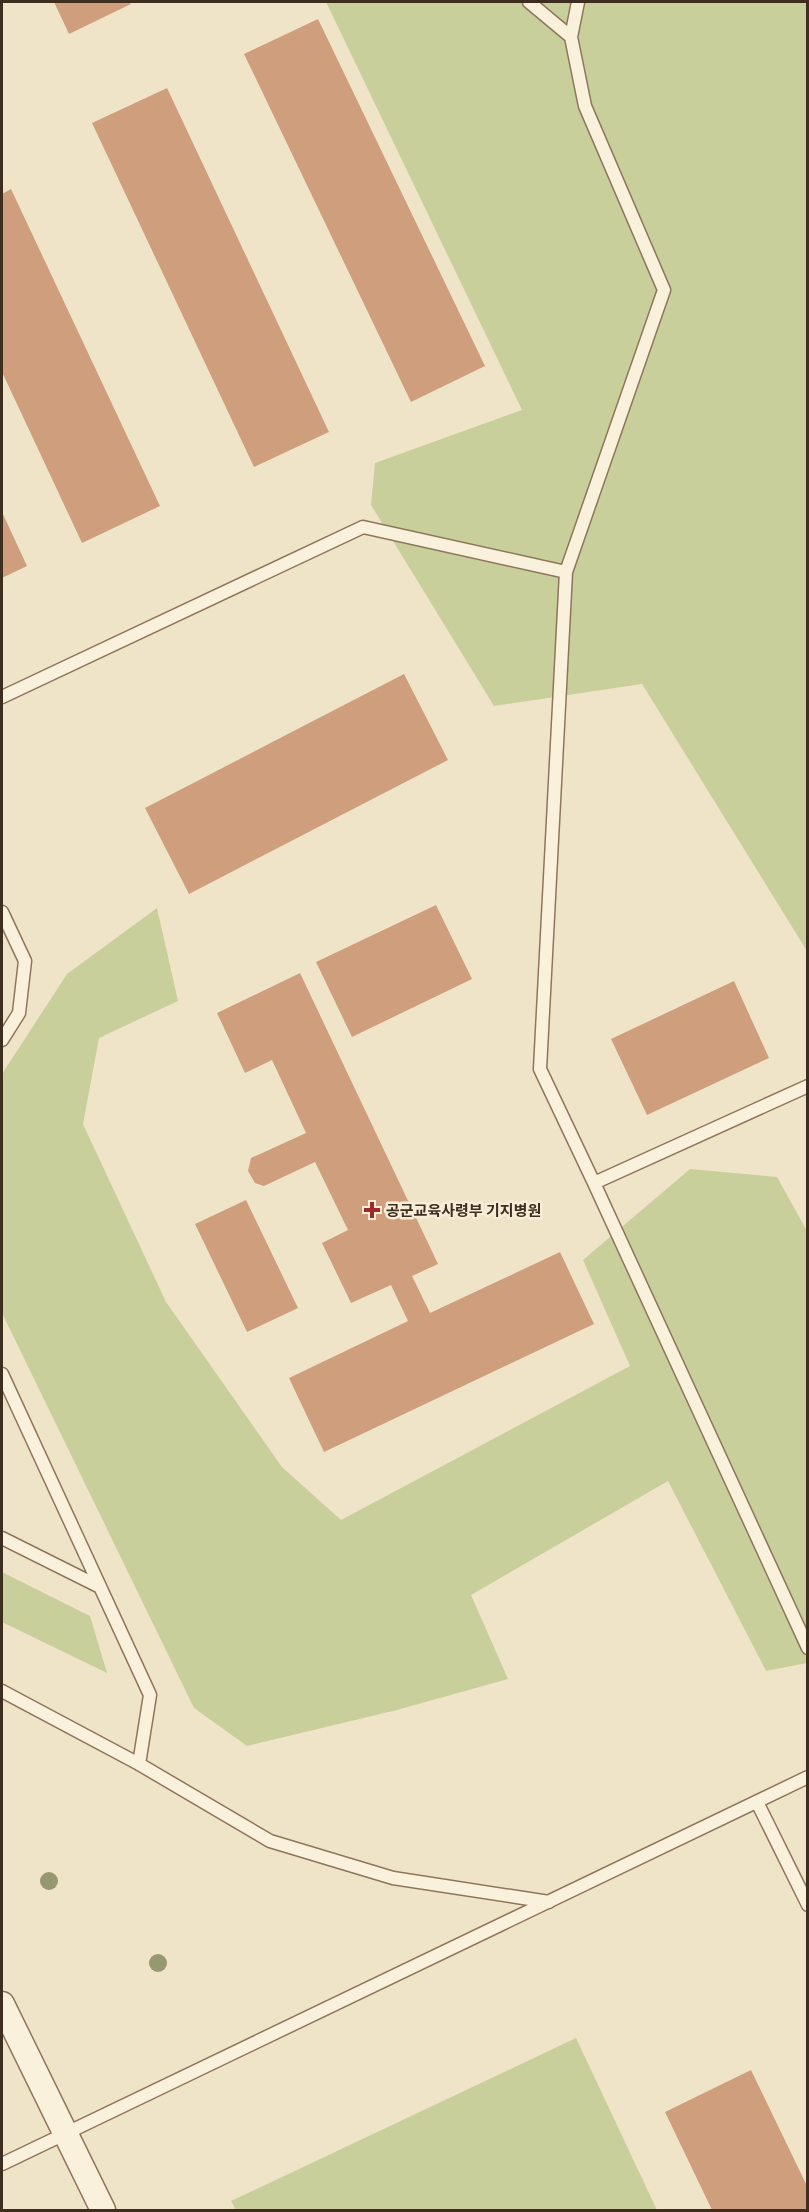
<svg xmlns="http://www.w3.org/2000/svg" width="809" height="2212" font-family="'Playfair Display','Noto Sans KR',serif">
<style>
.green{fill:#c9cf9b}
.building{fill:#cf9f7d}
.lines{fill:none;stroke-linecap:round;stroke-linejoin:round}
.lane-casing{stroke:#8d765c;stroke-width:15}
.street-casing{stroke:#8d765c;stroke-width:27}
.lane{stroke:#faf1dc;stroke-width:12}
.street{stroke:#faf1dc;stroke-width:24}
.tree{fill:#96986f}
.poi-dot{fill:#9e2a2b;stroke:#f7eed8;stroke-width:2}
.labels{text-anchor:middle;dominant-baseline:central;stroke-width:5;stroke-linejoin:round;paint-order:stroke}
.poi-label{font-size:15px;font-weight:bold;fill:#3d2e20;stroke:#f7eed8;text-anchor:start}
</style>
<rect width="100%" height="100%" fill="#f0e4c8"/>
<!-- green -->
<path class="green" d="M326 2H807V951L642 684 494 706 371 505 375 463 522 410Z
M157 908 178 1001 99 1038 83 1124 166 1302 282 1467 341 1520 630 1366 583 1260 690 1169 777 1177 807 1231V1663L766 1671 668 1481 471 1595 508 1679 397 1710 247 1746 194 1708 2 1313V1074L67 974Z
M2 1572 90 1616 107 1673 2 1622Z
M576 2038 657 2210H236L231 2201Z"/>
<!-- building -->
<path class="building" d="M54 2H129L131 4 69 34Z
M318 19 485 366 411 402 244 54Z
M167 88 329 432 254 467 92 123Z
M11 189 160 506 82 543 2 372V194Z
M2 512 27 566 2 578Z
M404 674 448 760 189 894 145 808Z
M436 905 472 979 352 1037 316 962Z
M300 973 438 1264 412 1276 430 1313 560 1252 594 1324 324 1452 289 1378 408 1321 391 1285 351 1303 322 1243 348 1230 315 1162 264 1186 255 1183 248 1171 251 1158 306 1133 272 1060 245 1073 217 1013Z
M734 981 769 1058 647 1115 611 1039Z
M246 1200 298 1308 247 1332 195 1224Z
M751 2070 808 2188V2210H712L665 2112Z"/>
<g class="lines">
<defs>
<path id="lane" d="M529 2 571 37 585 106 664 290 566 572 540 1069 594 1183 808 1648
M571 37 578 2
M2 697 363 527 566 572
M2 912 25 961 19 1013 2 1040
M594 1183 808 1086
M2 1374 150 1695 139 1764
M2 1538 98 1586
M2 1691 139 1764 270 1841 393 1878 549 1902
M757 1802 808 1905
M2 2164 808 1777"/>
<path id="street" d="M2 2004 103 2210"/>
</defs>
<!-- lane casing -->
<use href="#lane" class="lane-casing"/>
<!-- street casing -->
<use href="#street" class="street-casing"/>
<!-- lane -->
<use href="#lane" class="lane"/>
<!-- street -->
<use href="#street" class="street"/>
</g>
<!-- trees -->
<g class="tree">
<circle cx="49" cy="1881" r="9"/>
<circle cx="158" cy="1963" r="9"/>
</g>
<!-- markers -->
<path class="poi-dot" d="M369 1201h6v6h6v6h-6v6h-6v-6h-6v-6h6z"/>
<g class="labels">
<!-- poi labels -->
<g class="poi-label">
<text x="386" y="1210">공군교육사령부 기지병원</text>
</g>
</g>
<!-- border -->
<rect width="809" height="2212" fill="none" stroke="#3d2e20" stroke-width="6"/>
</svg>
